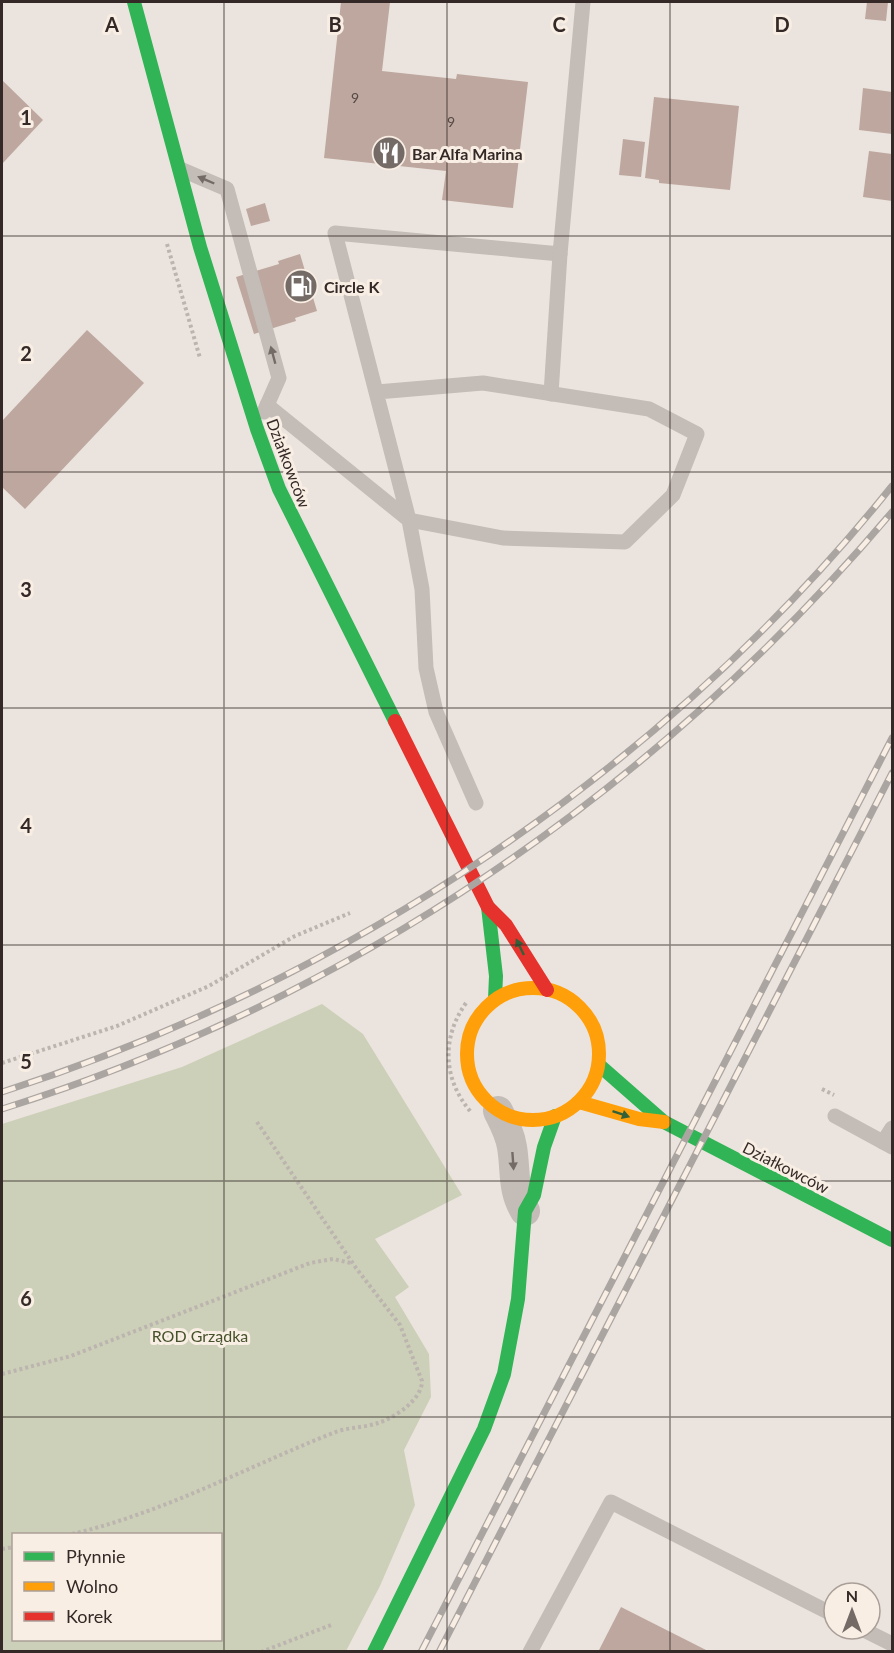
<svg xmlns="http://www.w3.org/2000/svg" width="894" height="1653" font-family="Lato,sans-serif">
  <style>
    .green { fill: #cdd0b8; fill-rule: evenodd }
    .building { fill: #bea79f }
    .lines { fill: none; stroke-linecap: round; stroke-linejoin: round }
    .path { stroke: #bcb4af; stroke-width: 4; stroke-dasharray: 3 3; stroke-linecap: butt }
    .lane { stroke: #c3bcb7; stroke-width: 15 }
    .street { stroke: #c3bcb7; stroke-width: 30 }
    .fast { stroke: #30b455; stroke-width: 14 }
    .slow { stroke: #ff9f0a; stroke-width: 14 }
    .jam { stroke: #e5322d; stroke-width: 14 }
    .rail-casing { stroke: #aba5a2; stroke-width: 7 }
    .rail { stroke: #f9eee4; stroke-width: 4.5; stroke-dasharray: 14; stroke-linecap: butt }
    .oneway { fill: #746b67 }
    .oneway2 { fill: #326139 }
    .grid { fill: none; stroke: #342926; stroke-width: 1.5; stroke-opacity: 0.55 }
    .labels { text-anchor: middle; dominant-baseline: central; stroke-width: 6; stroke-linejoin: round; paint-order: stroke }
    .number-label { font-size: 14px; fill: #564844 }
    .poi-label { font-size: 16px; font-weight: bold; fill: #342926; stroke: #f9eee4; text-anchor: start }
    .street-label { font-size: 16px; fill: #342926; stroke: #f9eee4 }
    .park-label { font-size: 16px; fill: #45512a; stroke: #f9eee4 }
    .grid-label { font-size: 20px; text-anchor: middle; font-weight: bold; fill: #342926; stroke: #f9eee4; stroke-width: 6; stroke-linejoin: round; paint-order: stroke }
  </style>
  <rect width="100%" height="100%" fill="#ebe4de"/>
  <path class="green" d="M322 1004 363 1034 462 1195 375 1239 409 1287 395 1297 429 1354 431 1397 404 1450 415 1505 380 1586 346 1651H2V1124L182 1067ZM14 1534H220V1640H14Z"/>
  <g class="building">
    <path d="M341 2H390L382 71 456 79 457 74 528 82 513 208 442 200 446 171 324 158Z"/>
    <path d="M867 2H888L886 21 865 19Z"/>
    <path d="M2 80 43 120 2 164Z"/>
    <path d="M863 88 892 92V134L859 130Z"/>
    <path d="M654 97 739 106 730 190 659 183V180L645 178Z"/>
    <path d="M623 139 645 142 641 177 619 175Z"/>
    <path d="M869 151 892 154V201L863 197Z"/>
    <path d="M265 203 270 221 251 226 246 209Z"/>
    <path d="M300 254 317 311 295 318 296 321 254 334 236 277 279 264 278 261Z"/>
    <path d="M87 330 144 383 25 509 2 487V421Z"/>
    <path d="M621 1607 710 1652H598Z"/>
  </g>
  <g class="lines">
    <g class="path">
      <path d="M167 244 200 358"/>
      <path d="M466 1003C441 1038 443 1080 471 1112"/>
      <path d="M2 1063 117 1026 209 986 295 936 350 913"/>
      <path d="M822 1089 834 1095"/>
      <path d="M2 1374 71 1356 310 1263 333 1259 351 1263"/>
      <path d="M72 1534C163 1513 247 1467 333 1433 347 1427 364 1428 378 1423 394 1418 422 1400 422 1381L400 1325 356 1268 257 1122"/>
      <path d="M2 1549 14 1547"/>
      <path d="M261 1652 331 1625"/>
    </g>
    <g class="lane">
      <path d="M180 169 227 189 279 378 264 412"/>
      <path d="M377 392 483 383 649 409 697 434 673 495 625 542 503 538 409 520 335 233 560 254 583 2"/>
      <path d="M551 394 560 254"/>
      <path d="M267 405 409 520 422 589 426 668 436 712 476 803"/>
      <path d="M835 1116 892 1147"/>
      <path d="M883 1142 892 1128"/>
      <path d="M862 1629 892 1644"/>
      <path d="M530 1652 611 1502 834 1615"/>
    </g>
    <path class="street" d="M498 1111C504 1123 510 1134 512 1147 516 1171 512 1190 525 1211"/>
    <g class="fast">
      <path d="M134 2 200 247 257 429 279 489 395 721"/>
      <path d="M488 907 496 976 495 999"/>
      <path d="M599 1065 664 1122 892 1240"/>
      <path d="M374 1652 484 1429 504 1374 518 1299 525 1211 534 1195 544 1147 555 1116"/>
    </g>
    <g class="slow">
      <circle cx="533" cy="1054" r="66"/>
      <path d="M579 1102 639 1119 664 1122"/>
    </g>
    <path class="jam" d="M395 721 488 907 506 925 547 990"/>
    <defs>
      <g id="rail">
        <path d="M2 1092C347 981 664 770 892 486"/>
        <path d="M2 1109C350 1000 657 790 892 512"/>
        <path d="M421 1652 892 738"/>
        <path d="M439 1652 892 773"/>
      </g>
    </defs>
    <use href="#rail" class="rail-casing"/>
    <use href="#rail" class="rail"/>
  </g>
  <defs><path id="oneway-solid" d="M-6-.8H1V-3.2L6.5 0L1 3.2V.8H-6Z" transform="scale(1.5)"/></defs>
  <g class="oneway">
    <use href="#oneway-solid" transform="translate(206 180) rotate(-157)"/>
    <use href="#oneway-solid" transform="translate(273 355) rotate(-105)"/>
    <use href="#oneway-solid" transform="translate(513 1161) rotate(86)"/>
  </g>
  <g class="oneway2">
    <use href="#oneway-solid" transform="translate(520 947) rotate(-116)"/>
    <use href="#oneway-solid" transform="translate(621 1114) rotate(19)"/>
  </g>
  <path class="grid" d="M224 2V1652M447 2V1652M670 2V1652M2 236H892M2 472H892M2 708H892M2 945H892M2 1181H892M2 1417H892"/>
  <defs>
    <symbol id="restaurant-disc" viewBox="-11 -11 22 22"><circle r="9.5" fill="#746a66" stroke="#f9eee4"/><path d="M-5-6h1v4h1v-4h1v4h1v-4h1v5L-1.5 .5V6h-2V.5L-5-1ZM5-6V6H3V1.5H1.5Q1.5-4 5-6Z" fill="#fff"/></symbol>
    <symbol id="fuel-disc" viewBox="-11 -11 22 22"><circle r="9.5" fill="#746a66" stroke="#f9eee4"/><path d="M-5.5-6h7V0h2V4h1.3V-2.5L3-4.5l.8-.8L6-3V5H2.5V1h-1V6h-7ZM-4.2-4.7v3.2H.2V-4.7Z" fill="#fff"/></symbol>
  </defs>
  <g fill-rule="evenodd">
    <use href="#restaurant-disc" x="370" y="134" width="38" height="38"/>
    <use href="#fuel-disc" x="282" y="267" width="38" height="38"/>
  </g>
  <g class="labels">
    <g class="number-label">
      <text x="355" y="97">9</text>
      <text x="451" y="121">9</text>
    </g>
    <g class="poi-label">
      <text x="412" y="153">Bar Alfa Marina</text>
      <text x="324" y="286">Circle K</text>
    </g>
    <g class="street-label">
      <text transform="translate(289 463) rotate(69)">Działkowców</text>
      <text transform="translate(786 1167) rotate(27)">Działkowców</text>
    </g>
    <g class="park-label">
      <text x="200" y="1335">ROD Grządka</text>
    </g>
  </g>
  <g class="grid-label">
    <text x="112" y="32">A</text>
    <text x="335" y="32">B</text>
    <text x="559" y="32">C</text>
    <text x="782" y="32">D</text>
    <text x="26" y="125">1</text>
    <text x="26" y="361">2</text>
    <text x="26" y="597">3</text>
    <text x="26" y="833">4</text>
    <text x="26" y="1069">5</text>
    <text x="26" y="1306">6</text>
  </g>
  <rect width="894" height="1653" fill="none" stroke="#342926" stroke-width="6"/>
  <rect x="12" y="1533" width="210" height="108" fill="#f9eee4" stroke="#aa9f98" stroke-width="1.5"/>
  <rect x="24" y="1552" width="30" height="9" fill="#30b455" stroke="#aa9f98" stroke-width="1.5"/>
  <text x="66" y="1563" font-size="18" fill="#342926">Płynnie</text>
  <rect x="24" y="1582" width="30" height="9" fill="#ff9f0a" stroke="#aa9f98" stroke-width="1.5"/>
  <text x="66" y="1593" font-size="18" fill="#342926">Wolno</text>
  <rect x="24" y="1612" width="30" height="9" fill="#e5322d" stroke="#aa9f98" stroke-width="1.5"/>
  <text x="66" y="1623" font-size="18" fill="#342926">Korek</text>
  <g transform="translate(852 1611)"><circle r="28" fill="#f9eee4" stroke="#aa9f98" stroke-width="1.5"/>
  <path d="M0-4.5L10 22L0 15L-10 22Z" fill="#746a66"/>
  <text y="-9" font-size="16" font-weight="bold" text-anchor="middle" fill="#342926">N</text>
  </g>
</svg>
